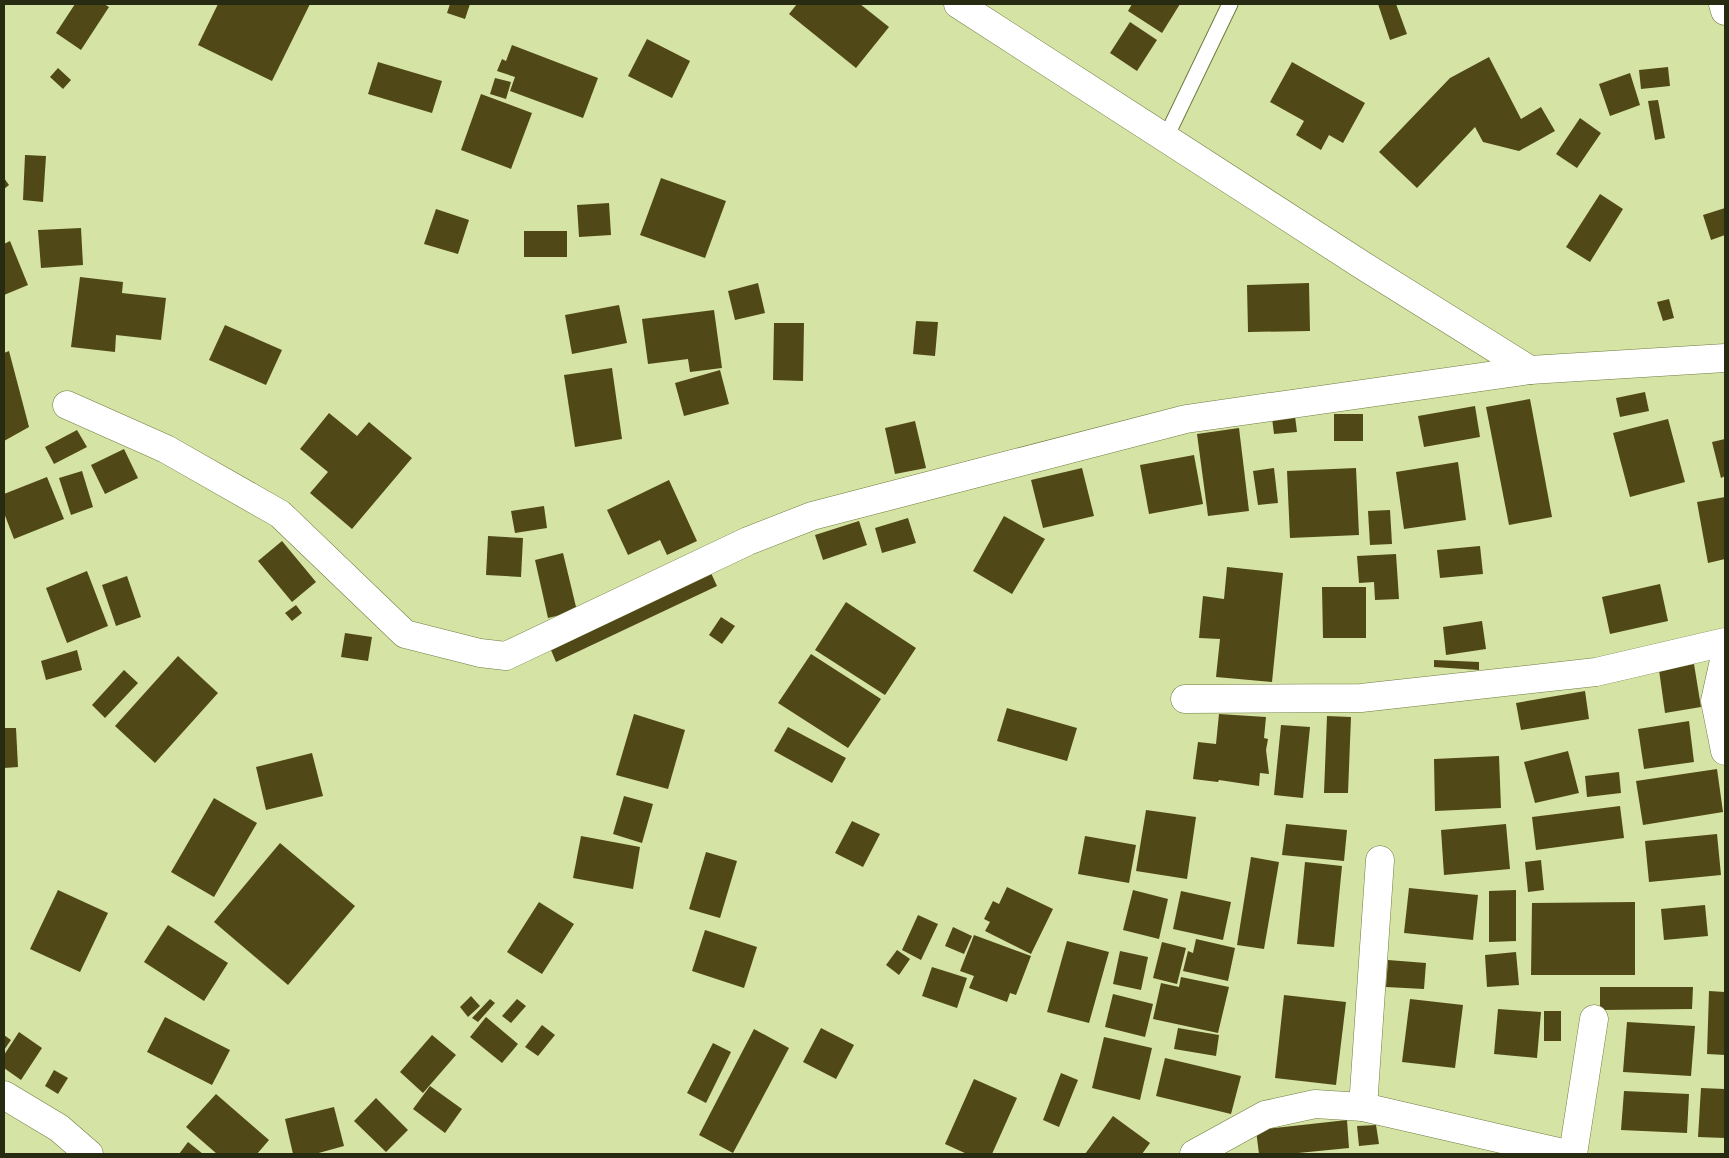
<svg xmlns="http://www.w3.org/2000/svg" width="1729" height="1158" font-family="Helvetica,sans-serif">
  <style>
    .building { fill: #514817 }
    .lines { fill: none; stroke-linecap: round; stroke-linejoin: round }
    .service-casing { stroke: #6f7b3f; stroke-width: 17 }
    .minor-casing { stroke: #6f7b3f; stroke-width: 29 }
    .tertiary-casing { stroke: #6f7b3f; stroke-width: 29 }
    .service { stroke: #fff; stroke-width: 15 }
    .minor { stroke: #fff; stroke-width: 28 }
    .tertiary { stroke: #fff; stroke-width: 28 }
  </style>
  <rect width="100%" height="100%" fill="#d5e4a4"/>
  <g class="building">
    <path d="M75 4H104L109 7 81 50 56 33Z"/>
    <path d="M218 4H310L272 81 198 45Z"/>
    <path d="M450 4H470L465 19 447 13Z"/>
    <path d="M797 4H860L889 27 856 68 789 14Z"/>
    <path d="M1132 4H1180L1162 33 1128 11Z"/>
    <path d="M1378 4H1396L1407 34 1390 40Z"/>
    <path d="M1130 22 1157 40 1137 71 1110 53Z"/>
    <path d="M647 39 690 61 672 98 628 76Z"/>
    <path d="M512 45 598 78 583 118 510 91 515 77 497 71 502 59 506 61Z"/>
    <path d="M1489 57 1521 119 1541 107 1555 131 1519 151 1483 142 1475 127 1417 188 1379 152 1450 78Z"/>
    <path d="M378 62 442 81 432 113 368 94Z"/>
    <path d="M1292 62 1365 103 1343 143 1329 135 1321 150 1296 135 1304 121 1270 102Z"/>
    <path d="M1668 67 1670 86 1641 89 1639 70Z"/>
    <path d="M58 68 71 80 63 89 50 77Z"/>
    <path d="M1630 73 1640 105 1610 116 1599 84Z"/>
    <path d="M495 78 511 82 506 99 490 94Z"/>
    <path d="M481 94 532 113 511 169 461 150Z"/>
    <path d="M1658 100 1665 138 1655 140 1648 101Z"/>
    <path d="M1580 118 1601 133 1577 168 1556 154Z"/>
    <path d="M25 155 46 156 43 202 23 200Z"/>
    <path d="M4 178 9 185 4 189Z"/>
    <path d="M661 178 726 201 705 258 640 235Z"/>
    <path d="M1600 194 1623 209 1590 262 1566 247Z"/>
    <path d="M609 203 611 235 579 237 577 205Z"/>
    <path d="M1725 208V235L1711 240 1703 215Z"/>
    <path d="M436 209 469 220 458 254 424 244Z"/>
    <path d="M81 228 83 265 41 268 38 230Z"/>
    <rect x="524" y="231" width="43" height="26"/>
    <path d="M10 241 28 285 4 295V244Z"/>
    <path d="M80 277 123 282 122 293 166 298 161 340 116 335 115 352 71 347Z"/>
    <path d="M758 283 765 313 735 320 728 291Z"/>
    <path d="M1309 283 1310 331 1248 332 1247 285Z"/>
    <path d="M1669 299 1674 318 1663 321 1657 302Z"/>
    <path d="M619 305 627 343 572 354 565 315Z"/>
    <path d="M714 310 722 368 690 372 688 359 648 364 642 319Z"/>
    <path d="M916 321 938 322 935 356 913 354Z"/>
    <path d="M774 323H804L803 381 773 380Z"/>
    <path d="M225 325 282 350 266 385 209 360Z"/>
    <path d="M9 351 29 427 4 441V353Z"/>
    <path d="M612 368 622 439 575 447 564 375Z"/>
    <path d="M720 370 729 404 684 416 675 383Z"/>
    <path d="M1645 392 1649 411 1620 417 1616 398Z"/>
    <path d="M1530 399 1552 517 1509 525 1486 407Z"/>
    <path d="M1475 406 1480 437 1424 447 1418 416Z"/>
    <path d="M329 413 357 436 369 422 412 458 352 529 310 493 328 472 300 449Z"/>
    <rect x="1334" y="414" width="29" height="27"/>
    <path d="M1295 416 1297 432 1274 434 1272 418Z"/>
    <path d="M1668 419 1685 482 1630 497 1613 433Z"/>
    <path d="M915 421 926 468 895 474 885 428Z"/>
    <path d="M1239 428 1249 511 1208 516 1197 434Z"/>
    <path d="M77 430 87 447 54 464 45 447Z"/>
    <path d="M1725 439V476L1721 478 1712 442Z"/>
    <path d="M124 449 138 478 105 494 91 465Z"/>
    <path d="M1194 455 1203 504 1149 514 1140 465Z"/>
    <path d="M1458 462 1466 520 1404 529 1396 472Z"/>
    <path d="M1082 468 1094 516 1043 528 1031 480Z"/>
    <path d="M1274 468 1278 503 1258 505 1253 471Z"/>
    <path d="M1356 468 1359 535 1290 538 1287 471Z"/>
    <path d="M82 471 93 507 71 515 59 478Z"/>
    <path d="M47 477 64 519 14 539 4 513V494Z"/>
    <path d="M669 480 697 541 667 555 660 540 628 555 607 510Z"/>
    <path d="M1725 497V559L1708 563 1697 502Z"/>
    <path d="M544 506 547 528 515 533 511 511Z"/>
    <path d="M1390 510 1392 544 1370 545 1368 511Z"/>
    <path d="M1004 516 1045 539 1012 594 973 571Z"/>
    <path d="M908 518 916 543 882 553 875 528Z"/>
    <path d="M859 521 867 545 823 560 815 535Z"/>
    <path d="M488 536 523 538 521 577 486 575Z"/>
    <path d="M282 541 316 582 292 602 258 561Z"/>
    <path d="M1480 546 1483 574 1440 578 1437 550Z"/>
    <path d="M563 553 577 611 548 618 535 560Z"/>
    <path d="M1396 554 1399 599 1375 600 1374 582 1359 583 1357 556Z"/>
    <path d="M1227 567 1283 573 1272 682 1216 677 1220 639 1199 638 1203 596 1224 599Z"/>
    <path d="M87 571 108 626 67 643 46 588Z"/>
    <path d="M711 573 717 586 556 662 551 650Z"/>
    <path d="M127 576 141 617 116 626 102 585Z"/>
    <path d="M1660 584 1668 621 1610 634 1602 597Z"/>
    <path d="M1322 587H1366V638H1323Z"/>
    <path d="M846 602 916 648 885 695 815 650Z"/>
    <path d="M296 605 302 613 292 621 285 613Z"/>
    <path d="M721 617 735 626 722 644 709 635Z"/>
    <path d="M1482 621 1486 649 1446 655 1443 627Z"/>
    <path d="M345 633 372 637 368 661 341 657Z"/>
    <path d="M77 650 82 670 46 680 41 661Z"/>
    <path d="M811 654 881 699 848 748 778 703Z"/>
    <path d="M178 656 218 693 155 763 115 726Z"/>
    <path d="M1434 660 1479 662V670L1434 667Z"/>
    <path d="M1694 664 1701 707 1665 713 1659 670Z"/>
    <path d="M124 670 138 683 105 718 92 705Z"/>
    <path d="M1585 691 1589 719 1521 730 1516 703Z"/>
    <path d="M1007 708 1077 728 1067 761 997 741Z"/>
    <path d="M634 714 685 730 668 789 616 775Z"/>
    <path d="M1219 714 1266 717 1264 738 1268 739 1266 750 1269 774 1260 773 1259 786 1219 780 1218 782 1193 779 1198 742 1216 744Z"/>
    <path d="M1327 716 1351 717 1348 793H1324Z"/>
    <path d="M1689 721 1694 762 1644 769 1638 729Z"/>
    <path d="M1281 725 1310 727 1303 798 1274 795Z"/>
    <path d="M788 727 846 758 832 783 774 751Z"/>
    <path d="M4 728H16L18 767 4 768Z"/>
    <path d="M1568 751 1579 793 1535 803 1524 762Z"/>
    <path d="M312 753 323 796 266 810 256 767Z"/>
    <path d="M1499 756 1501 808 1435 811 1434 759Z"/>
    <path d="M1717 769 1723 812 1643 825 1636 781Z"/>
    <path d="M1619 772 1621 793 1587 797 1585 776Z"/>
    <path d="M624 796 653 804 642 843 613 834Z"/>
    <path d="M214 798 257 823 214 897 171 872Z"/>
    <path d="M1620 806 1624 838 1536 850 1532 817Z"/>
    <path d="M1146 810 1196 817 1187 879 1136 871Z"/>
    <path d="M852 821 880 834 863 867 835 853Z"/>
    <path d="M1286 824 1347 830 1344 861 1282 855Z"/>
    <path d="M1506 824 1510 869 1444 875 1441 830Z"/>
    <path d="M1717 834 1721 875 1649 882 1645 841Z"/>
    <path d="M581 836 640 847 633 889 573 878Z"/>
    <path d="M1085 836 1136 845 1129 883 1078 874Z"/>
    <path d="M280 843 355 906 288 985 214 922Z"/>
    <path d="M706 852 737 861 720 918 689 909Z"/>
    <path d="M1251 857 1279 862 1264 949 1237 945Z"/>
    <path d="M1541 860 1544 890 1528 892 1525 862Z"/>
    <path d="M1305 862 1342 866 1334 947 1297 944Z"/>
    <path d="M1007 887 1053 909 1031 954 985 931 990 922 984 919 993 901 999 904Z"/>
    <path d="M1409 888 1478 895 1473 940 1404 933Z"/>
    <path d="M58 890 108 913 80 972 30 949Z"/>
    <path d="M1133 890 1168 899 1159 939 1123 930Z"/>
    <path d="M1516 890V941L1489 942V891Z"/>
    <path d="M1181 891 1231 902 1223 940 1173 929Z"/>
    <path d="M539 902 574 924 542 974 507 952Z"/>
    <path d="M1635 902V975H1531L1532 903Z"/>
    <path d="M1705 905 1708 936 1664 940 1661 909Z"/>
    <path d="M918 915 938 924 921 960 902 950Z"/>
    <path d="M168 925 228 963 204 1001 144 962Z"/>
    <path d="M953 927 972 936 964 954 945 946Z"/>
    <path d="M705 930 757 947 744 988 692 971Z"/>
    <path d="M974 935 1031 956 1016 995 1010 993 1007 1002 969 988 974 976 960 971Z"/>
    <path d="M1196 939 1235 948 1228 981 1183 971 1188 951 1193 953Z"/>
    <path d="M1067 941 1109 952 1089 1023 1047 1012Z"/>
    <path d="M1162 942 1186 948 1177 984 1153 978Z"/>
    <path d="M897 950 910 959 899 975 886 965Z"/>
    <path d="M1120 951 1148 957 1141 990 1113 984Z"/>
    <path d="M1516 952 1519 985 1487 987 1485 955Z"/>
    <path d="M1388 960 1426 963 1424 989 1386 987Z"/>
    <path d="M932 967 967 978 957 1008 922 996Z"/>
    <path d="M1181 977 1229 987 1218 1033 1153 1019 1161 983 1179 987Z"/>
    <path d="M1600 987H1693L1692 1009 1600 1010Z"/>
    <path d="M1709 991 1725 992V1055L1707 1054Z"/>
    <path d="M1113 994 1153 1004 1145 1037 1105 1027Z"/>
    <path d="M1284 995 1346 1002 1336 1085 1275 1078Z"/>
    <path d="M471 996 480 1006 468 1017 460 1007Z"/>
    <path d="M490 999 495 1003 478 1022 472 1018Z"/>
    <path d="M517 999 526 1006 511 1023 502 1016Z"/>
    <path d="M1410 999 1463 1005 1455 1068 1402 1062Z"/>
    <path d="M1498 1009 1541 1012 1537 1058 1494 1054Z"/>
    <rect x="1544" y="1011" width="17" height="30"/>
    <path d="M165 1017 230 1050 212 1085 147 1052Z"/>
    <path d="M486 1017 518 1044 502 1063 470 1037Z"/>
    <path d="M1627 1022 1695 1026 1691 1076 1623 1072Z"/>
    <path d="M542 1025 555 1035 538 1056 525 1047Z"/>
    <path d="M821 1028 854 1045 836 1079 803 1062Z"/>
    <path d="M1178 1028 1219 1035 1216 1056 1174 1049Z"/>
    <path d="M754 1029 789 1048 733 1153 699 1135Z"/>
    <path d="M19 1032 42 1048 21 1080 4 1068V1055Z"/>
    <path d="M4 1035 11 1040 4 1050Z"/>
    <path d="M432 1035 456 1055 423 1093 400 1072Z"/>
    <path d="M1104 1037 1152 1048 1140 1100 1092 1088Z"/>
    <path d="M713 1043 731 1052 706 1103 687 1093Z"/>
    <path d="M1165 1058 1241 1076 1231 1114 1156 1096Z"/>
    <path d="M54 1070 68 1078 58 1094 45 1086Z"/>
    <path d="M1061 1073 1078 1080 1059 1127 1043 1120Z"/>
    <path d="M974 1079 1017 1098 992 1154H967L945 1144Z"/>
    <path d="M430 1086 462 1109 445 1133 413 1109Z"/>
    <path d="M1701 1088 1725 1089V1138L1698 1137Z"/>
    <path d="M1624 1091 1689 1094 1687 1133 1621 1130Z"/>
    <path d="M216 1094 269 1140 257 1154H217L186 1127Z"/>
    <path d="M376 1098 408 1130 386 1152 354 1121Z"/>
    <path d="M334 1107 344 1146 315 1154H293L285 1119Z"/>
    <path d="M1113 1116 1150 1143 1142 1154H1085Z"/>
    <path d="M1347 1120 1349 1148 1288 1154H1259L1256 1130Z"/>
    <path d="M1376 1125 1379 1144 1359 1146 1357 1126Z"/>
    <path d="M188 1142 203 1154H179Z"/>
  </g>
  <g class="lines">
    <defs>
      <path id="service" d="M1166 137 1230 4"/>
      <g id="minor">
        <path d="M958 4 1362 265 1530 370"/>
        <path d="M67 405 166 449 280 514 405 634 480 653 506 656 748 541 812 516 1186 419 1530 370 1725 358"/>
        <path d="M1725 656 1715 701 1725 751"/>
        <path d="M1185 699 1361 698 1596 672 1725 642"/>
        <path d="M4 1095 59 1128 89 1154"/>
        <path d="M1363 1107 1380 860"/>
        <path d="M1194 1154 1265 1115 1315 1104 1363 1107 1567 1154"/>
        <path d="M1573 1154 1594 1019"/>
      </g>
      <path id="tertiary" d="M1723 4 1725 11"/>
    </defs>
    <use href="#service" class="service-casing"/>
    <use href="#minor" class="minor-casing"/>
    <use href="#tertiary" class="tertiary-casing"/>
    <use href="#service" class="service"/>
    <use href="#minor" class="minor"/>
    <use href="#tertiary" class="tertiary"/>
  </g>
  <rect width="1729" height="1158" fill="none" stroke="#262b12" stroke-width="10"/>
</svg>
